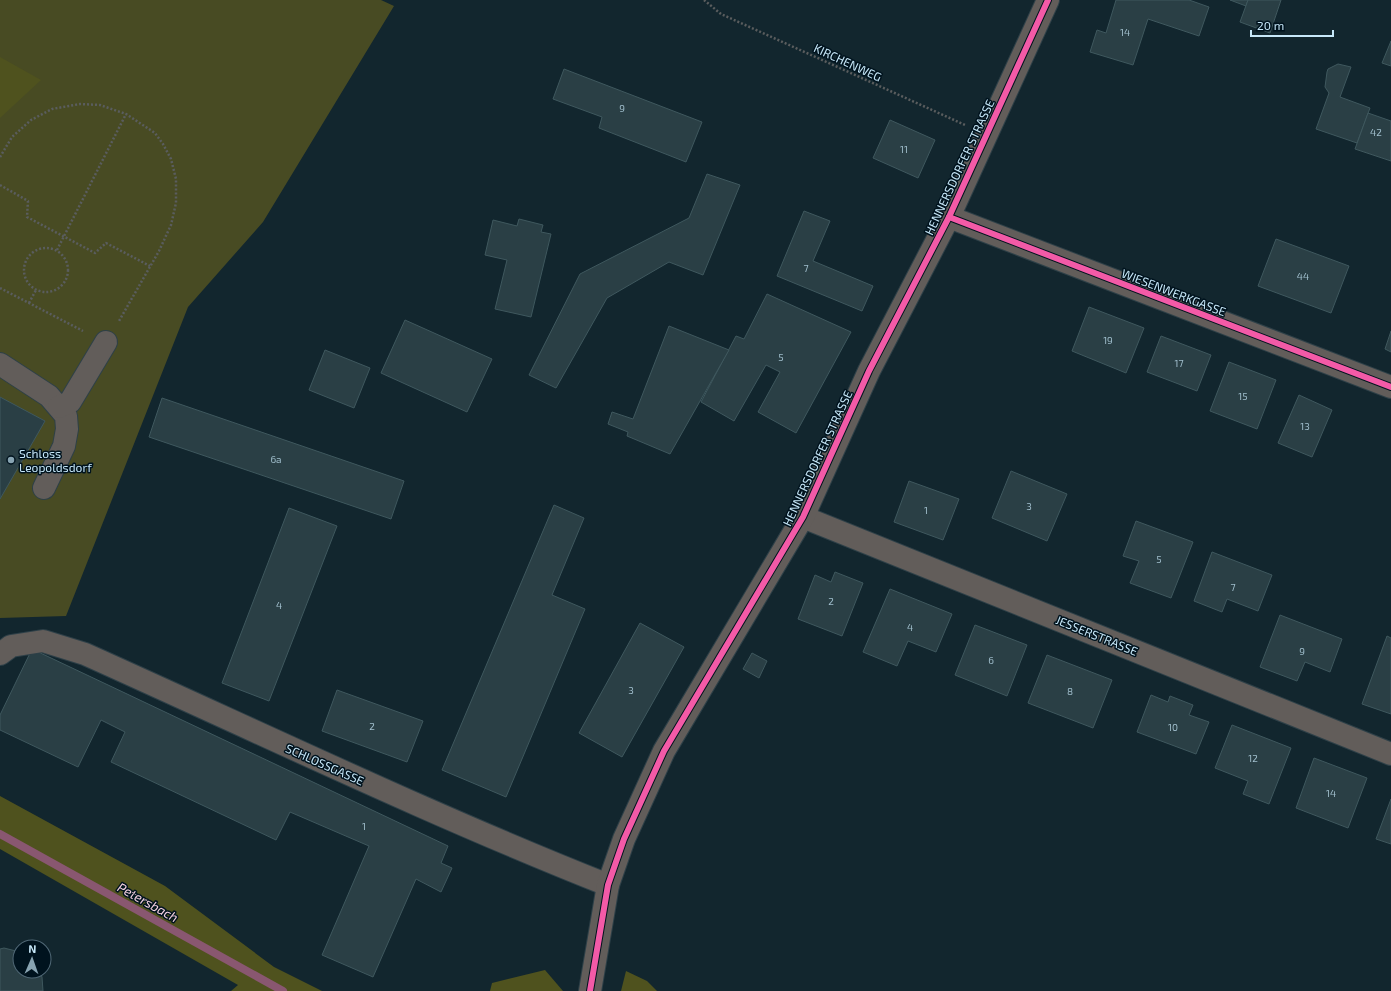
<svg xmlns="http://www.w3.org/2000/svg" width="1391" height="991" font-family="'Exo 2',sans-serif">
  <style>
    .green { fill: #484b23 }
    .forest { fill: #4f521e }
    .lines { fill: none; stroke-linecap: round; stroke-linejoin: round }
    .stream { stroke: #895770; stroke-width: 8 }
    .building { fill: #2a3f45; stroke: #3f585e }
    .minor-casing { stroke: #2e4048; stroke-width: 24 }
    .path { stroke: #5a5d5e; stroke-width: 2.5; stroke-dasharray: 2 2; stroke-linecap: butt }
    .minor { stroke: #625d5a; stroke-width: 22 }
    .cycleway-casing { stroke: #00131e; stroke-width: 8 }
    .cycleway { stroke: #f35aa7; stroke-width: 6 }
    .poi-dot { fill: #88a4b2; stroke: #00131e; stroke-width: 1.5 }
    .labels { text-anchor: middle; dominant-baseline: central; stroke-width: 3; stroke-linejoin: round; paint-order: stroke }
    .number-label { font-size: 10px; fill: #a0becc }
    .street-label { font-size: 12px; fill: #c7e8f9; stroke: #00131e }
    .poi-label { font-size: 12px; fill: #c7e8f9; stroke: #00131e; text-anchor: start }
    .water-label { font-size: 13px; font-style: italic; fill: #f7d3e3; stroke: #00131e }
  </style>
  <rect width="100%" height="100%" fill="#12262e"/>
  <path class="green" d="M0 0H381L394 6 263 222 188 307 66 616 0 618Z"/>
  <g class="forest">
    <path d="M0 57 41 80 0 118Z"/>
    <path d="M0 796 165 886 274 967 322 991H231L238 985 0 849Z"/>
    <path d="M545 970 563 991H490L492 983Z"/>
    <path d="M626 971 647 981 657 991H621Z"/>
  </g>
  <g class="lines">
    <path class="stream" d="M0 834 283 991"/>
  </g>
  <g class="building">
    <path d="M1116 0H1189L1209 7 1199 36 1148 19 1133 65 1090 52 1097 30 1106 33Z"/>
    <path d="M1230 0H1248L1246 6Z"/>
    <path d="M1248 0H1281L1270 33 1240 22Z"/>
    <path d="M1391 41V66L1382 63Z"/>
    <path d="M1338 64 1351 67 1340 97 1370 108 1357 143 1316 129 1329 93 1325 87 1327 72 1328 69Z"/>
    <path d="M564 69 702 122 686 162 599 128 602 117 553 99Z"/>
    <path d="M1368 113 1391 121V161L1355 149Z"/>
    <path d="M890 120 935 140 918 178 873 158Z"/>
    <path d="M707 174 740 185 703 275 669 262 607 298 556 388 529 375 580 274 689 218Z"/>
    <path d="M804 211 830 221 813 261 873 286 862 311 777 276Z"/>
    <path d="M519 219 543 225 541 232 551 234 531 317 495 309 507 260 485 255 493 220 517 226Z"/>
    <path d="M1276 239 1349 266 1331 313 1258 286Z"/>
    <path d="M767 294 851 332 796 433 758 412 780 372 766 365 734 421 701 402 736 336 744 339Z"/>
    <path d="M1089 307 1144 328 1126 373 1072 351Z"/>
    <path d="M405 320 492 359 467 412 381 373Z"/>
    <path d="M669 326 729 350 670 454 627 436 628 432 608 424 612 412 633 419Z"/>
    <path d="M1391 331V352L1385 349Z"/>
    <path d="M1161 336 1211 355 1197 391 1147 372Z"/>
    <path d="M325 350 370 368 354 408 309 390Z"/>
    <path d="M1229 362 1276 380 1257 429 1210 411Z"/>
    <path d="M1299 395 1332 410 1312 457 1278 443Z"/>
    <path d="M0 397 45 421 0 499Z"/>
    <path d="M162 398 404 481 391 519 149 437Z"/>
    <path d="M1011 471 1067 494 1047 541 992 518Z"/>
    <path d="M909 481 959 499 943 540 894 522Z"/>
    <path d="M554 505 584 518 552 595 585 609 506 797 442 770Z"/>
    <path d="M289 508 337 526 269 701 222 683Z"/>
    <path d="M1136 521 1193 542 1171 598 1130 583 1139 561 1123 556Z"/>
    <path d="M1212 552 1272 575 1258 611 1227 599 1222 612 1194 601Z"/>
    <path d="M835 572 863 583 842 636 798 619 815 575 831 582Z"/>
    <path d="M890 589 952 614 936 652 908 641 897 666 863 652Z"/>
    <path d="M1280 615 1342 639 1330 672 1305 662 1297 681 1260 667Z"/>
    <path d="M640 623 684 647 622 757 579 733Z"/>
    <path d="M975 625 1027 645 1007 696 955 675Z"/>
    <path d="M1387 636 1391 638V714L1362 704Z"/>
    <path d="M32 649 448 846 441 863 452 868 441 892 416 879 373 977 322 955 369 846 290 812 276 840 111 762 125 732 101 720 78 767 0 730V715Z"/>
    <path d="M752 653 767 661 759 678 743 669Z"/>
    <path d="M1047 655 1112 680 1093 728 1028 703Z"/>
    <path d="M337 690 423 721 407 762 322 731Z"/>
    <path d="M1151 695 1168 702 1170 696 1193 705 1189 715 1209 722 1196 754 1137 732Z"/>
    <path d="M1232 725 1291 748 1269 804 1243 794 1248 781 1215 768Z"/>
    <path d="M1314 758 1367 778 1348 828 1296 808Z"/>
    <path d="M1391 799V844L1376 839Z"/>
    <path d="M4 948 20 952V971H39L42 977 43 991H0V949Z"/>
  </g>
  <g class="lines">
    <defs>
      <g id="minor">
        <path d="M949 217 1391 387"/>
        <path d="M0 364 49 396 66 416 67 429 64 446 44 488"/>
        <path d="M59 407 70 402 106 342"/>
        <path d="M803 517 1391 754"/>
        <path d="M0 654 11 646 43 641 85 654C259 732 431 815 608 885"/>
        <path d="M590 991 608 885 624 839 664 751 803 517 869 371 949 217 1048 0"/>
      </g>
    </defs>
    <use href="#minor" class="minor-casing"/>
    <g class="path">
      <path d="M704 0 721 14 965 125"/>
      <path d="M0 157 12 137 31 120 52 109 80 104 100 105 126 114 155 133 163 144 171 159 176 179V203L171 225 159 251 119 321"/>
      <path d="M0 185 28 201 27 217 95 253 106 243 150 266"/>
      <circle cx="46" cy="270" r="22"/>
      <path d="M57 250 126 114"/>
      <path d="M0 288 83 331"/>
      <path d="M29 303 36 290"/>
    </g>
    <use href="#minor" class="minor"/>
    <defs>
      <g id="cycleway">
        <path d="M949 217 1391 387"/>
        <path d="M590 991 608 885 624 839 664 751 803 517 869 371 949 217 1048 0"/>
      </g>
    </defs>
    <use href="#cycleway" class="cycleway-casing"/>
    <use href="#cycleway" class="cycleway"/>
  </g>
  <circle class="poi-dot" cx="11" cy="460" r="4"/>
  <g class="labels">
    <g class="number-label">
      <text x="1125" y="32">14</text>
      <text x="622" y="108">9</text>
      <text x="1376" y="132">42</text>
      <text x="904" y="149">11</text>
      <text x="806" y="268">7</text>
      <text x="1303" y="276">44</text>
      <text x="1108" y="340">19</text>
      <text x="781" y="357">5</text>
      <text x="1179" y="363">17</text>
      <text x="1243" y="396">15</text>
      <text x="1305" y="426">13</text>
      <text x="276" y="459">6a</text>
      <text x="1029" y="506">3</text>
      <text x="926" y="510">1</text>
      <text x="1159" y="559">5</text>
      <text x="1233" y="587">7</text>
      <text x="831" y="601">2</text>
      <text x="279" y="605">4</text>
      <text x="910" y="627">4</text>
      <text x="1302" y="651">9</text>
      <text x="991" y="660">6</text>
      <text x="631" y="690">3</text>
      <text x="1070" y="691">8</text>
      <text x="372" y="726">2</text>
      <text x="1173" y="727">10</text>
      <text x="1253" y="758">12</text>
      <text x="1331" y="793">14</text>
      <text x="364" y="826">1</text>
    </g>
    <g class="street-label">
      <text transform="translate(848 62) rotate(25)">KIRCHENWEG</text>
      <text transform="translate(959 167) rotate(-65)">HENNERSDORFER STRASSE</text>
      <text transform="translate(1174 292) rotate(21)">WIESENWERKGASSE</text>
      <text transform="translate(817 458) rotate(-65)">HENNERSDORFER STRASSE</text>
      <text transform="translate(1097 635) rotate(22)">JESSERSTRASSE</text>
      <text transform="translate(325 764) rotate(24)">SCHLOSSGASSE</text>
    </g>
    <g class="poi-label">
      <text x="19" y="453">Schloss<tspan x="19" dy="14">Leopoldsdorf</tspan></text>
    </g>
    <g class="water-label">
      <text transform="translate(148 902) rotate(29)">Petersbach</text>
    </g>
  </g>
  <g transform="translate(32 959) rotate(2)"><circle r="19" fill="#00131e" stroke="#506876"/>
  <path d="M0-3L7 15L0 10L-7 15Z" fill="#88a4b2"/>
  <text y="-6" font-size="11" font-weight="bold" text-anchor="middle" fill="#c7e8f9">N</text>
  </g>
  <path d="M1251 30v6h82v-6" fill="none" stroke="#c7e8f9" stroke-width="2"/>
  <text x="1257" y="30" font-size="12" fill="#c7e8f9" stroke="#00131e" stroke-width="3" paint-order="stroke">20 m</text>
</svg>
